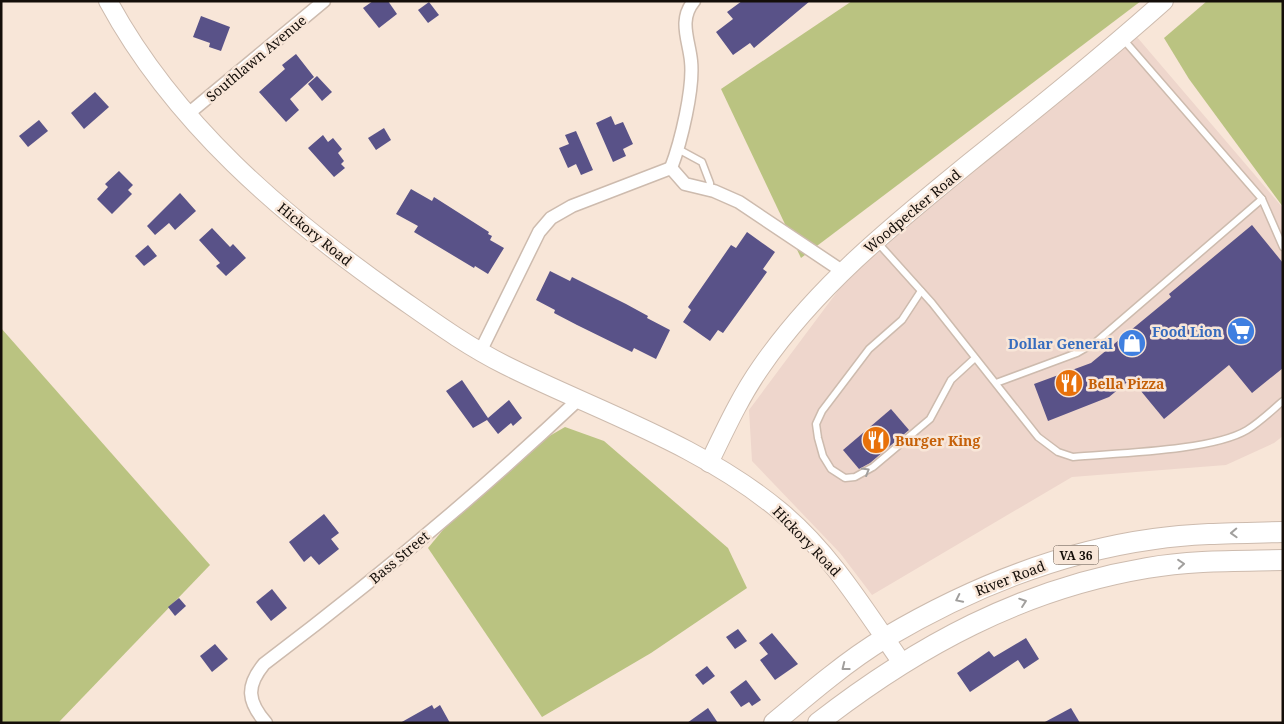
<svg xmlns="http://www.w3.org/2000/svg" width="1284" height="724" font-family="'Noto Serif',serif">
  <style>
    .commercial { fill: #eed6cc }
    .forest { fill: #bac381 }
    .building { fill: #595288 }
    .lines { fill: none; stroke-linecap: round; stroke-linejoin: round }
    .service-casing { stroke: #cdbbae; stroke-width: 9 }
    .minor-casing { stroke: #cdbbae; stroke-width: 15 }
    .secondary-casing { stroke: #cdbbae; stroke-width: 20 }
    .primary-casing { stroke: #cdbbae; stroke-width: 22 }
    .service { stroke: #fff; stroke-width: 6 }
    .minor { stroke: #fff; stroke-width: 12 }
    .secondary { stroke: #fff; stroke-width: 18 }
    .primary { stroke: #fff; stroke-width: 20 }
    .oneway { stroke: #a19f9d }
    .labels { text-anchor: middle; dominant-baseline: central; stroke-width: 5; stroke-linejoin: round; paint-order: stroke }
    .shield { fill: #f8e6d8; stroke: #584f47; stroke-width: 1 }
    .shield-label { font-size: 12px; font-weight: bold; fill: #140e09 }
    .street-label { font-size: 14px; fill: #140e09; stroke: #f8e6d8 }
    .shop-label { font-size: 14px; font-weight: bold; fill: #366cbe; stroke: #f8e6d8; text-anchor: end }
    .food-label { font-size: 14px; font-weight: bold; fill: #c56008; stroke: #f8e6d8; text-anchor: start }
  </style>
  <rect width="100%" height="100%" fill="#f8e6d8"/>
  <path class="commercial" d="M1131 30 1283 208V436L1274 443 1226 465 1072 477 872 595 840 553 752 461 749 410 875 241Z"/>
  <g class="forest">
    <path d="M852 1H1141L801 258 721 89Z"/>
    <path d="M1207 1H1283V207L1189 79 1164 38Z"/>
    <path d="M1 328 210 565 58 723H1Z"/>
    <path d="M565 427 604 441 728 548 747 588 651 653 542 717 428 548 494 468Z"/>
  </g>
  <g class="building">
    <path d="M373 1H388L397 14 379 28 363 8Z"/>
    <path d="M742 1H810L754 48 750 43 733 55 716 32 733 19 727 12Z"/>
    <path d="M429 2 439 15 428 23 418 10Z"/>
    <path d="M201 16 230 27 221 51 209 47 210 43 193 37Z"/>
    <path d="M296 54 314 77 290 99 299 110 286 122 259 92 285 69 282 65Z"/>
    <path d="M317 76 332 92 322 101 308 84Z"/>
    <path d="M95 92 109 107 84 129 71 113Z"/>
    <path d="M611 116 615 125 623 122 633 144 623 149 626 156 613 162 596 123Z"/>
    <path d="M39 120 48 131 28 147 19 136Z"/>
    <path d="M384 128 391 140 376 150 368 138Z"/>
    <path d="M576 131 593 170 581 175 576 164 568 168 559 148 569 144 565 135Z"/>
    <path d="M323 135 328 142 333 138 342 149 338 153 344 161 341 164 345 168 334 177 308 148Z"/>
    <path d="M119 171 133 185 128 190 132 194 112 214 97 199 108 187 105 184Z"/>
    <path d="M411 189 432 201 434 197 489 232 488 234 492 236 490 240 504 248 488 274 475 266 474 268 414 232 418 226 396 214Z"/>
    <path d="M180 193 196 211 175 230 169 223 155 235 147 226Z"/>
    <path d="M1252 225 1283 263V368L1252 393 1229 365 1164 419 1131 379 1109 397 1048 421 1034 384 1091 363 1171 297 1169 294Z"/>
    <path d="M212 228 230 247 233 244 246 258 226 276 216 266 220 263 199 240Z"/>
    <path d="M747 232 775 252 763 269 767 272 723 333 718 330 710 341 683 322 691 310 688 307 731 245 736 248Z"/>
    <path d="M148 245 157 256 144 266 135 256Z"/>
    <path d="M550 271 570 281 572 277 626 304 648 316 647 318 670 330 656 359 634 348 632 352 577 325 554 313 555 310 536 300Z"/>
    <path d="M462 380 488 418 509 400 522 418 513 426 511 423 498 434 487 420 473 428 446 391Z"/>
    <path d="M891 409 909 430 870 463 859 469 843 450Z"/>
    <path d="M324 514 339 533 331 539 339 549 319 565 311 556 304 562 289 542Z"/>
    <path d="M272 589 287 608 271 621 256 602Z"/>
    <path d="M179 598 186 606 175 616 168 607Z"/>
    <path d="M738 629 747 641 735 649 726 637Z"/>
    <path d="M772 633 798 664 775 680 760 660 768 654 759 643Z"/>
    <path d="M1026 638 1039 659 1024 669 1018 660 970 692 957 673 989 651 994 657Z"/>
    <path d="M215 644 228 659 212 672 200 656Z"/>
    <path d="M707 666 715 676 703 685 695 675Z"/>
    <path d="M746 680 761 700 752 706 749 702 741 707 730 692Z"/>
    <path d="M432 705 434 709 440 705 450 723H400Z"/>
    <path d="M708 708 718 723H687Z"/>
    <path d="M1071 708 1080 723H1043Z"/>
  </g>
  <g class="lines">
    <defs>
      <g id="service">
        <path d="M1123 39 1262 199 1283 247"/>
        <path d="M678 149 702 162 710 183V191"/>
        <path d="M878 243 932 303 1038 437 1058 452 1073 457C1117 453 1212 451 1247 430 1260 422 1271 411 1283 401"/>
        <path d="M921 291 902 320 869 349 822 411 816 424 818 438 823 456 831 469 845 478 855 477 873 467 930 419 951 380 975 358"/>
        <path d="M996 383 1077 353 1096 342 1262 199"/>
      </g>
      <g id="minor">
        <path d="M188 114 324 1"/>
        <path d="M671 168C681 142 694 88 691 61 689 40 678 20 694 1"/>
        <path d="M480 352 539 232 551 218 572 206 671 168 685 184 714 191 739 202 842 271"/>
        <path d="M266 723C247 701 246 686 264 664 374 581 479 493 579 399"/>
      </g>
      <g id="secondary">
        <path d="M108 1C174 123 282 215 394 294 430 319 465 345 505 365 597 411 700 444 780 511 830 552 865 610 902 663"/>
        <path d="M709 463C725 430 740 397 761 367 817 286 893 225 969 163 1035 110 1101 57 1164 1"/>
      </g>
      <g id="primary">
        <path d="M774 723C807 695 848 660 885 638 968 589 1059 552 1154 539 1196 533 1240 533 1283 532"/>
        <path d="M818 723C917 646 1022 589 1147 568 1192 560 1238 561 1283 560"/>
      </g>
    </defs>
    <use href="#service" class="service-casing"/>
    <use href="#minor" class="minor-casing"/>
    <use href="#secondary" class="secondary-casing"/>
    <use href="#primary" class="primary-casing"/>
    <use href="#service" class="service"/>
    <use href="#minor" class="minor"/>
    <use href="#secondary" class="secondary"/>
    <use href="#primary" class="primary"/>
  </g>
  <defs><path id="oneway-chevron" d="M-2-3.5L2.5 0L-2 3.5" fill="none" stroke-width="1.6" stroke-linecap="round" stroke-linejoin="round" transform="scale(1.25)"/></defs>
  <g class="oneway">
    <use href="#oneway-chevron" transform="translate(866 471) rotate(-31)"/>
    <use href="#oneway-chevron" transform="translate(1234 533) rotate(178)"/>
    <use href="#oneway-chevron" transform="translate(1181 564) rotate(-5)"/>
    <use href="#oneway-chevron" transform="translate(959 599) rotate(154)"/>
    <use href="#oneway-chevron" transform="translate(1023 602) rotate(-19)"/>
    <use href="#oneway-chevron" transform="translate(845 667) rotate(142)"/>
  </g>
  <defs>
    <symbol id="supermarket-disc" viewBox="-11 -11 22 22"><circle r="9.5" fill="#3f7fe0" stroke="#f8e6d8"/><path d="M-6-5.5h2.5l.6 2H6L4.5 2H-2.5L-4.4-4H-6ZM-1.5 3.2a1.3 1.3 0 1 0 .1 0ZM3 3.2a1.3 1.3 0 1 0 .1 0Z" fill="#fff"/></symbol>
    <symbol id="shop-disc" viewBox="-11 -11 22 22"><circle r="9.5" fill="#3f7fe0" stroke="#f8e6d8"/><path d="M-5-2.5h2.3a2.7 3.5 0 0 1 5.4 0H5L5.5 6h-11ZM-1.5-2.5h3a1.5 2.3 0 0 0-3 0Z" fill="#fff"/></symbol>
    <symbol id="restaurant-disc" viewBox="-11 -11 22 22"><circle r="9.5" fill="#e8710a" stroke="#f8e6d8"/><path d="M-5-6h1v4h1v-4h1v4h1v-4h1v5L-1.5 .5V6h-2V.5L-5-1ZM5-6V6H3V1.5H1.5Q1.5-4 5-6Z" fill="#fff"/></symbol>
  </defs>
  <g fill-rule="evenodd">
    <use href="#supermarket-disc" x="1225" y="315" width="32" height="32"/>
    <use href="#shop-disc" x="1116" y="327" width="32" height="32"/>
    <use href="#restaurant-disc" x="1053" y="367" width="32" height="32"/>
    <use href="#restaurant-disc" x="860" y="424" width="32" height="32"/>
  </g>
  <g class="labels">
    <rect class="shield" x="1053.5" y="545.5" width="45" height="19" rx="4"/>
    <g class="shield-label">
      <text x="1076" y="555">VA 36</text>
    </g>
    <g class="street-label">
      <text transform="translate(256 58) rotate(-40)">Southlawn Avenue</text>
      <text transform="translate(912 211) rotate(-40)">Woodpecker Road</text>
      <text transform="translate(315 234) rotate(39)">Hickory Road</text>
      <text transform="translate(807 541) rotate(46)">Hickory Road</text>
      <text transform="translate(399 557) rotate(-40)">Bass Street</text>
      <text transform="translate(1010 578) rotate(-21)">River Road</text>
    </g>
    <g class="shop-label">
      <text x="1222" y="331">Food Lion</text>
      <text x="1113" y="343">Dollar General</text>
    </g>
    <g class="food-label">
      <text x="1088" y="383">Bella Pizza</text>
      <text x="895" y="440">Burger King</text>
    </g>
  </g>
  <rect width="1284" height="724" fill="none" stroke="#140e09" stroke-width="5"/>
</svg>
